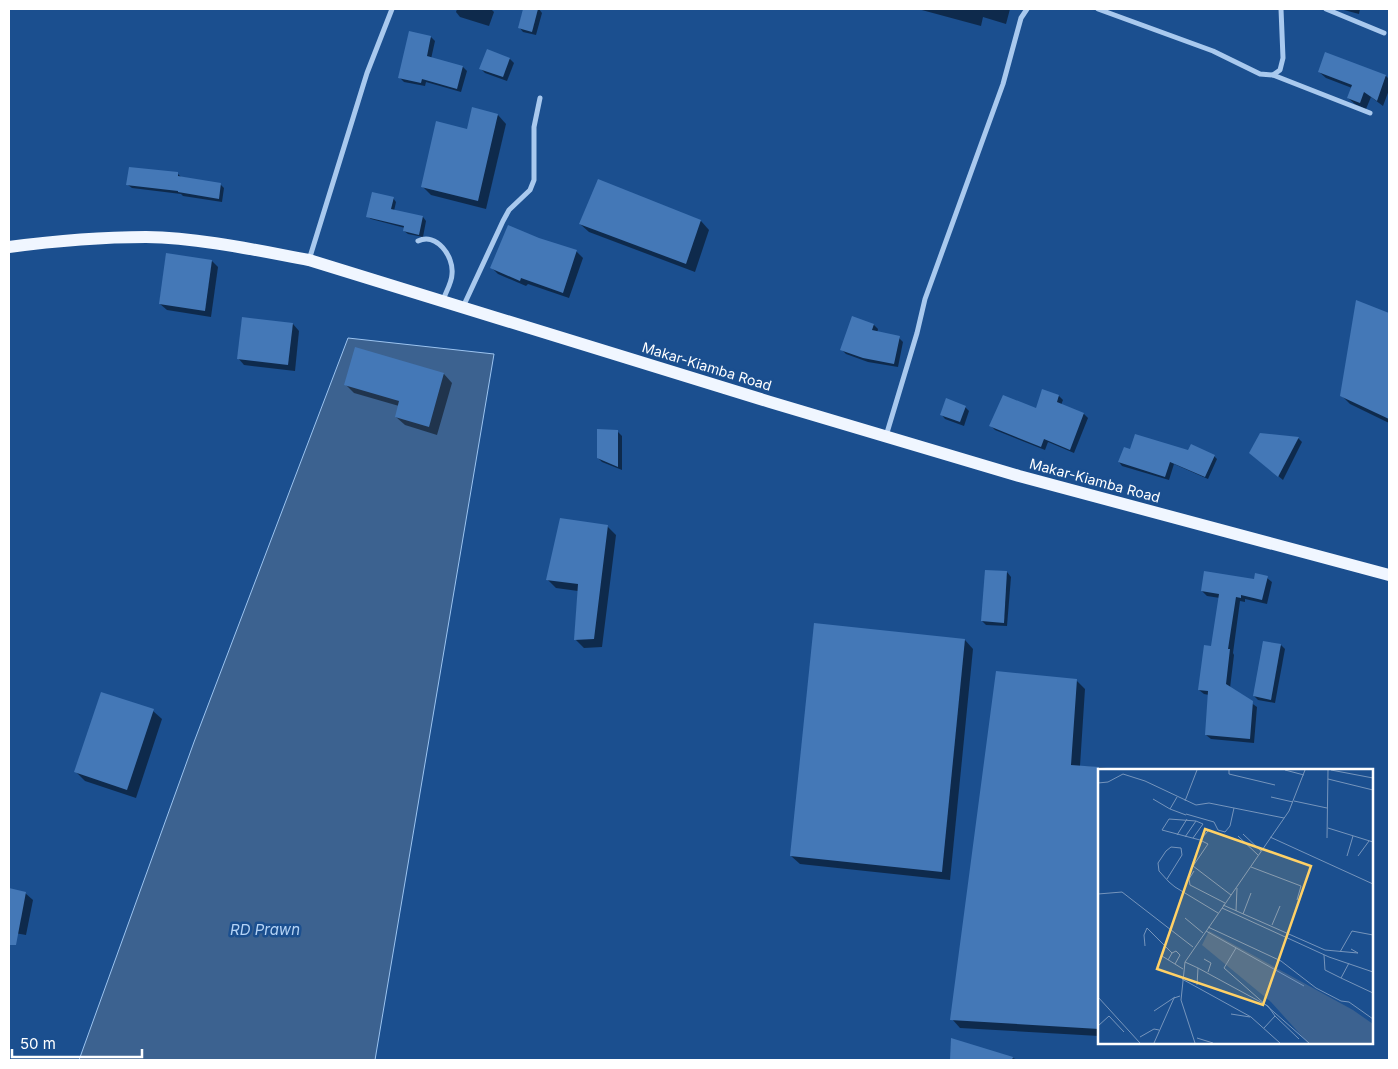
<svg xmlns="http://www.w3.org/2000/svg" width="1398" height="1069" font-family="Inter,sans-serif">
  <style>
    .water { fill: #3c6290; stroke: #9cc4f0 }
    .shadow { fill: #0007 }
    .building { fill: #4478b7 }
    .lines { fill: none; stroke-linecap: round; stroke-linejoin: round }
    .minor { stroke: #a9c9ee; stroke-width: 5 }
    .primary { stroke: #f0f6ff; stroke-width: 12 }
    .labels { text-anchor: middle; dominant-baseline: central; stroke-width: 5; stroke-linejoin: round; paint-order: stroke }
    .street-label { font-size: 14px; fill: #fff; stroke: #1b4f8f }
    .water-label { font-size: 15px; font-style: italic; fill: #b5d3f5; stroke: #1b4f8f }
    .inset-road { fill: none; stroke: #7695bc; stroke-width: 1 }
    .view { fill: #ffd166; fill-opacity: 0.15; stroke: #ffd166; stroke-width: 2.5 }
    .inset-edge { fill: none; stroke: #fff; stroke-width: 2.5 }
  </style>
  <rect width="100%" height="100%" fill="#1b4f8f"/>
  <path class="water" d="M348 338 494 354 375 1060H79L194 742Z"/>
  <g class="shadow">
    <path d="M457 9H491L494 12 489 26 460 17 456 12Z"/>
    <path d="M525 9H539L542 13 536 35 523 32 519 27Z"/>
    <path d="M918 9H1010L1006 24 983 17 981 26Z"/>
    <path d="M1340 9H1360L1359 14Z"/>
    <path d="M431 37 435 41 431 59 463 67 467 71 461 92 426 82 425 86 404 82 400 78Z"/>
    <path d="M487 51 510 59 514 63 507 81 485 73 481 69Z"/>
    <path d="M1319 72 1386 76 1389 79V90L1383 106 1371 97 1366 109 1355 104 1348 98 1352 88 1326 78Z"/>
    <path d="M498 115 506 124 486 209 431 195 422 186Z"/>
    <path d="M178 174 181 177 221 185 224 188 222 202 183 196 181 194 132 188 128 185Z"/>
    <path d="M599 181 701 221 709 230 695 272 589 232 580 224Z"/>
    <path d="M393 198 396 202 394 211 423 217 426 221 423 237 408 234 404 231 405 228 371 219 367 216Z"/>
    <path d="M539 239 576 251 583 258 569 298 528 284 526 286 498 274 492 268Z"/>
    <path d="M212 261 218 267 211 317 167 310 160 304Z"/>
    <path d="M1357 302 1389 315V423L1350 404 1341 395Z"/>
    <path d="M853 318 874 325 878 329 877 333 899 338 903 342 898 367 868 362 846 354 842 350Z"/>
    <path d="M293 324 299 331 295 371 244 365 238 358Z"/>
    <path d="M444 374 452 383 437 435 405 425 396 417 399 406 354 393 346 385Z"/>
    <path d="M1059 396 1063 400 1061 405 1084 414 1088 418 1074 453 1048 442 1045 450 995 430 991 426 1036 410Z"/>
    <path d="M965 407 969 411 964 426 945 419 941 414Z"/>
    <path d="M618 432 622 436V470L602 462 598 458Z"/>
    <path d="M1298 438 1302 442 1283 480 1255 457Z"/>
    <path d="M1130 451H1189L1214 456 1217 459 1208 479 1174 464 1169 480 1122 466 1119 462Z"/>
    <path d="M607 526 616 535 602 647 584 648 575 639 578 591 556 588 547 579Z"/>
    <path d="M1007 572 1011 577 1007 626 986 625 982 621Z"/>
    <path d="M1267 578 1272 582 1267 604 1245 599V602L1240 601 1233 653 1234 655 1230 688 1257 707 1254 743 1211 739 1206 735 1209 695 1204 694 1199 690 1212 648 1220 598 1207 596 1202 591Z"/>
    <path d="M965 640 973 649 950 880 800 864 791 856Z"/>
    <path d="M1281 645 1285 649 1275 703 1258 700 1254 696Z"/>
    <path d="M1076 680 1085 689 1080 766 1133 770H1099V1036L960 1028 952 1019Z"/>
    <path d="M153 711 162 719 136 798 85 781 76 772Z"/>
    <path d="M9 890 25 893 33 900 26 935 9 932Z"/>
    <path d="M953 1040 1019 1060H952Z"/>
  </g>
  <g class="building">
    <path d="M523 9H538L532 32 518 28Z"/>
    <path d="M409 31 431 36 427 56 463 66 457 89 422 79 421 83 398 78Z"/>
    <path d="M487 49 510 58 503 77 479 69Z"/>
    <path d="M1325 52 1386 75 1377 101 1364 92 1360 103 1347 98 1352 85 1318 72Z"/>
    <path d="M472 107 498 114 478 201 421 187 436 121 467 129Z"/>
    <path d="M129 167 178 172V176L221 183 219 199 178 192V191L126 185Z"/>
    <path d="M598 179 701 220 686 264 579 224Z"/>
    <path d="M372 192 394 197 391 209 423 216 419 235 403 231 404 226 366 217Z"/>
    <path d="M508 225 539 238 577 250 563 293 521 278 520 281 490 268Z"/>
    <path d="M166 253 212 260 205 311 159 304Z"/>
    <path d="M1356 300 1389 313V419L1340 396Z"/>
    <path d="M852 316 874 324 872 330 900 336 894 364 863 358 840 350Z"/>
    <path d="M242 317 293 323 288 365 237 359Z"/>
    <path d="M355 347 444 373 429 427 395 417 399 401 344 385Z"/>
    <path d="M1042 389 1059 395 1057 402 1084 413 1070 450 1044 439 1041 447 989 426 1003 395 1036 408Z"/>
    <path d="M946 398 966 406 960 422 940 415Z"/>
    <path d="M597 429 618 430V467L597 458Z"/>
    <path d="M1260 433 1299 437 1278 477 1249 453Z"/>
    <path d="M1135 434 1188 450 1191 444 1215 455 1205 477 1170 462 1165 477 1118 462 1124 447 1130 449Z"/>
    <path d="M560 518 608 525 594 639 574 640 578 584 546 580Z"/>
    <path d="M985 570 1007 571 1004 623 981 621Z"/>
    <path d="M1204 571 1254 579 1255 573 1268 576 1262 600 1241 595V598L1236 597 1228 649H1230L1226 684 1253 701 1250 739 1205 735 1208 691 1198 690 1204 645 1211 646 1219 594 1201 591Z"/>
    <path d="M814 623 965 639 942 872 790 856Z"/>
    <path d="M1263 641 1281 644 1271 700 1253 696Z"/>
    <path d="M996 671 1077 679 1071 765 1099 767V1029L950 1020Z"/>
    <path d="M101 692 154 709 127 790 74 772Z"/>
    <path d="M9 888 26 892 16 945H9Z"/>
    <path d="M951 1038 1013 1057 1012 1060H950Z"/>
  </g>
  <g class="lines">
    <g class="minor">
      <path d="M1098 9 1213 51 1260 74 1273 75 1280 70 1283 58 1281 9"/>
      <path d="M1326 9 1384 33"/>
      <path d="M1273 75 1370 113"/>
      <path d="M418 241C436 232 454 256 452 274 452 282 446 292 443 300"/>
      <path d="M309 260 367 73 392 9"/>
      <path d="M463 307 503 221 509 210 530 190 534 180V127L540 98"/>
      <path d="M886 436 917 333 925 299 1003 84 1021 18 1027 9"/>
    </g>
    <path class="primary" d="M9 247C54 241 100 237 146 237 201 238 255 250 309 260L770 402 1019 476 1389 575"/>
  </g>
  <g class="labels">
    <g class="street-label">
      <text transform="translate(707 366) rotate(17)">Makar-Kiamba Road</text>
      <text transform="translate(1095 480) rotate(15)">Makar-Kiamba Road</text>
    </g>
    <g class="water-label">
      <text x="265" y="929">RD Prawn</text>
    </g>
  </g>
  <g transform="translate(1098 769)">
    <rect width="275" height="275" fill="#1b4f8f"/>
    <path d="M111 162 255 241 275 255V274H210L173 233 104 176Z" fill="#3c6290"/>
    <path class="inset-road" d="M131 1V5L177 16M187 1 206 6M233 1 275 9M230 10 275 21M0 14 10 13 25 5 47 12 98 36 111 34 186 49M79 28 72 40 88 46M173 28 195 33M55 30 72 40M87 32 99 1M196 32 229 39M88 45 116 53 120 61 127 63 132 57 136 39M230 59 275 73M145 65 163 82M79 66 89 50M140 67 160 86M87 68 98 52M172 68 275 115M95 69 105 55 98 52 71 50 64 61 102 71 110 62M229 69 230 1M102 71 110 75 95 97 133 126M249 87 255 67M260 87 271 72M153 98 203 117 199 131M96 102 91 110 92 116 127 134M69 110 84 86 83 79 73 78 68 82 60 94 61 102 71 113 77 118 120 144M0 125 24 123 95 178M125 136 227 181 260 184 253 180M124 139 231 188 275 203M138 142 139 119M145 145 153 124M87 149 105 164M174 156 182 137M110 158 183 192 218 219 243 232 251 233 275 250M108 162 206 217M47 177 46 166 49 159 74 184 70 191M138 179 126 199 211 274M242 183 254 162 275 166M74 184 78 182 82 186 77 195M226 186 227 201 243 209 251 194M64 187 85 200M106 190 113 194 110 203M87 193 100 199 99 216M100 199 170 237 177 247 166 259M243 209 275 224M84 210 153 248 182 274M0 228 42 274M56 242 77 228M133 245 152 248M177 247 201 270M0 257 11 247 26 263M42 268 56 260 61 261M99 269 115 274M56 274 76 229 82 227M97 274 83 231 87 193 191 42 207 1"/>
    <path class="view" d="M107 60 213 97 165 236 59 200Z"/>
    <rect width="275" height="275" class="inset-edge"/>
  </g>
  <rect width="1398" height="1069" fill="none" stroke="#ffffff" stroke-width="20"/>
  <path d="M12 1049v8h130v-8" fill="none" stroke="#ffffff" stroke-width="2.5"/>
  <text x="20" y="1049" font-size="15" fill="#ffffff" stroke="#1b4f8f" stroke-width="4" paint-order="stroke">50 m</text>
</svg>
